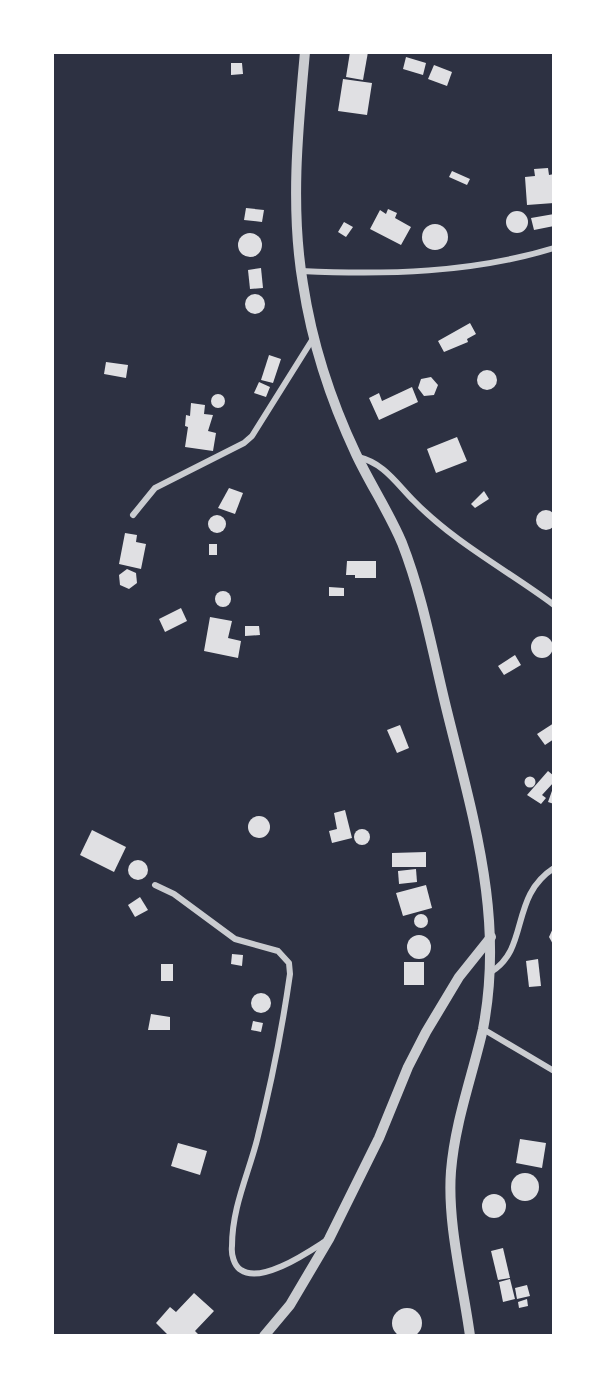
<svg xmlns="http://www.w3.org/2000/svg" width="606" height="1388" font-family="Karla,sans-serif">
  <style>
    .building { fill: #e0e0e3 }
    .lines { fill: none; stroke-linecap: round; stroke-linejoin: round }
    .minor { stroke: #caccd0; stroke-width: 6 }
    .tertiary { stroke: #caccd0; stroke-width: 10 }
  </style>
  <rect width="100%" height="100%" fill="#2d3142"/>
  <g class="building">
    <path d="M350 52H368L363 80 346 77Z"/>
    <path d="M406 57 426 63 423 75 403 69Z"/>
    <path d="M231 63H242L243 74 231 75Z"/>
    <path d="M434 65 452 72 447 86 428 79Z"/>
    <path d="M343 79 372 83 367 115 338 111Z"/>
    <path d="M548 168 549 175 554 174V203L527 205 525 177 535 176 534 169Z"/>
    <path d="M452 171 470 179 467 185 449 177Z"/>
    <path d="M246 208 264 210 262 222 244 220Z"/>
    <path d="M388 209 397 213 395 218 411 227 401 245 370 229 380 210 386 214Z"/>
    <circle cx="517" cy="222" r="11"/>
    <path d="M554 214V226L534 230 531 218Z"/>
    <path d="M344 222 353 227 346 237 338 232Z"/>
    <circle cx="435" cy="237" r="13"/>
    <circle cx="250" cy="245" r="12"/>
    <path d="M261 268 263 288 250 289 248 270Z"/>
    <circle cx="255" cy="304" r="10"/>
    <path d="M470 323 476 334 467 339 468 342 444 352 438 341Z"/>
    <path d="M269 355 281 359 273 383 261 380Z"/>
    <path d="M106 362 128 365 126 378 104 374Z"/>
    <circle cx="487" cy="380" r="10"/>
    <path d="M431 377 438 385 434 395 424 396 418 388 421 379Z"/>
    <path d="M259 382 270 387 266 397 254 393Z"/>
    <path d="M412 387 418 402 379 420 369 398 379 393 382 401Z"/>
    <circle cx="218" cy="401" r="7"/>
    <path d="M191 403 205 405 204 414 213 415 208 431 216 433 213 451 185 447 188 427 185 426 186 415 190 416Z"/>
    <path d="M457 437 467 461 436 473 427 449Z"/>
    <path d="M229 488 243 493 235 514 218 508Z"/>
    <path d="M484 491 489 499 475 508 471 504Z"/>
    <circle cx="546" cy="520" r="10"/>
    <circle cx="217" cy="524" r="9"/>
    <path d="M125 533 137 535 136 542 146 544 141 569 119 564Z"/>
    <rect x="209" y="544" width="8" height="11"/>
    <path d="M347 561H376V578H355V575H346Z"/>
    <path d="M127 569 136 573 137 583 129 589 120 585 119 575Z"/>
    <path d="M329 587 344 588V596H329Z"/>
    <circle cx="223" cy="599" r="8"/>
    <path d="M181 608 187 621 165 632 159 619Z"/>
    <path d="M210 617 232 621 228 638 241 641 238 658 204 651Z"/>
    <path d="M245 626H259L260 635 245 636Z"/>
    <circle cx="542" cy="647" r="11"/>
    <path d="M515 655 521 665 504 675 498 666Z"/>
    <path d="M554 723V739L545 745 537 734Z"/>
    <path d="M400 725 409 748 397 753 387 730Z"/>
    <path d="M548 771 554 776V782L542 795 546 798 541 804 527 795Z"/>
    <circle cx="530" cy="782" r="5.5"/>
    <path d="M553 788H554V804L548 802Z"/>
    <path d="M345 810 352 838 332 843 329 831 337 829 334 813Z"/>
    <circle cx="259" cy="827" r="11"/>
    <circle cx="362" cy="837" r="8"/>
    <path d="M92 830 126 847 114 872 80 855Z"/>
    <path d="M426 852V867H392V853Z"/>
    <circle cx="138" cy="870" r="10"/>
    <path d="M416 869 417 882 399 884 398 871Z"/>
    <path d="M426 885 432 908 403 916 396 893Z"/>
    <path d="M140 897 148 910 135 917 128 905Z"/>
    <circle cx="421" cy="921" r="7"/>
    <path d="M554 926V946L549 937Z"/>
    <circle cx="419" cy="947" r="12"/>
    <path d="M232 954 243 955 242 966 231 964Z"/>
    <path d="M538 959 541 986 529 987 526 961Z"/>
    <rect x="404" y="962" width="20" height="23"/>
    <rect x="161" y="964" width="12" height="17"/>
    <circle cx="261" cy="1003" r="10"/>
    <path d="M151 1014 170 1017V1030H148Z"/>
    <path d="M253 1021 263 1023 261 1032 251 1030Z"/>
    <path d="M520 1139 546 1143 542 1168 516 1163Z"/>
    <path d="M178 1143 207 1151 200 1175 171 1166Z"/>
    <circle cx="525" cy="1187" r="14"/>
    <circle cx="494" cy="1206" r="12"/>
    <path d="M503 1248 510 1278 498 1280 491 1251Z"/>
    <path d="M510 1279 515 1299 503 1302 499 1282Z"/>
    <path d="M527 1285 530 1296 517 1299 515 1288Z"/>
    <path d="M194 1293 214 1311 195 1331 200 1336H169L156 1323 170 1307 176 1312Z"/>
    <path d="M527 1299 528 1306 519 1308 518 1302Z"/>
    <circle cx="407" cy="1323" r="15"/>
  </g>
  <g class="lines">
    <g class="minor">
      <path d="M301 271C386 275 472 273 554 248"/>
      <path d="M358 457C384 463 396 483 414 501 455 543 507 570 554 605"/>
      <path d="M133 515 155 488 244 443 252 436 314 337"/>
      <path d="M155 885 174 894 235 939 278 951 289 963 290 974C282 1030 271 1085 257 1140 248 1175 232 1208 232 1246 231 1254 234 1266 241 1270 261 1284 307 1253 324 1242"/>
      <path d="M491 972C530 948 509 897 554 868"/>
      <path d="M483 1029 554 1071"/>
    </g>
    <g class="tertiary">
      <path d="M305 52C298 128 290 208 303 284 312 343 331 401 356 454 370 484 389 512 402 543 422 594 432 649 445 703 460 765 478 827 486 890 492 937 492 982 483 1029 472 1077 455 1122 451 1171 447 1223 463 1284 470 1336"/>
      <path d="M264 1336 290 1305 329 1239 379 1138 408 1067 426 1032 459 977 491 937"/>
    </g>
  </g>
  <rect width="606" height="1388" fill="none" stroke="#ffffff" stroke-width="108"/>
</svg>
